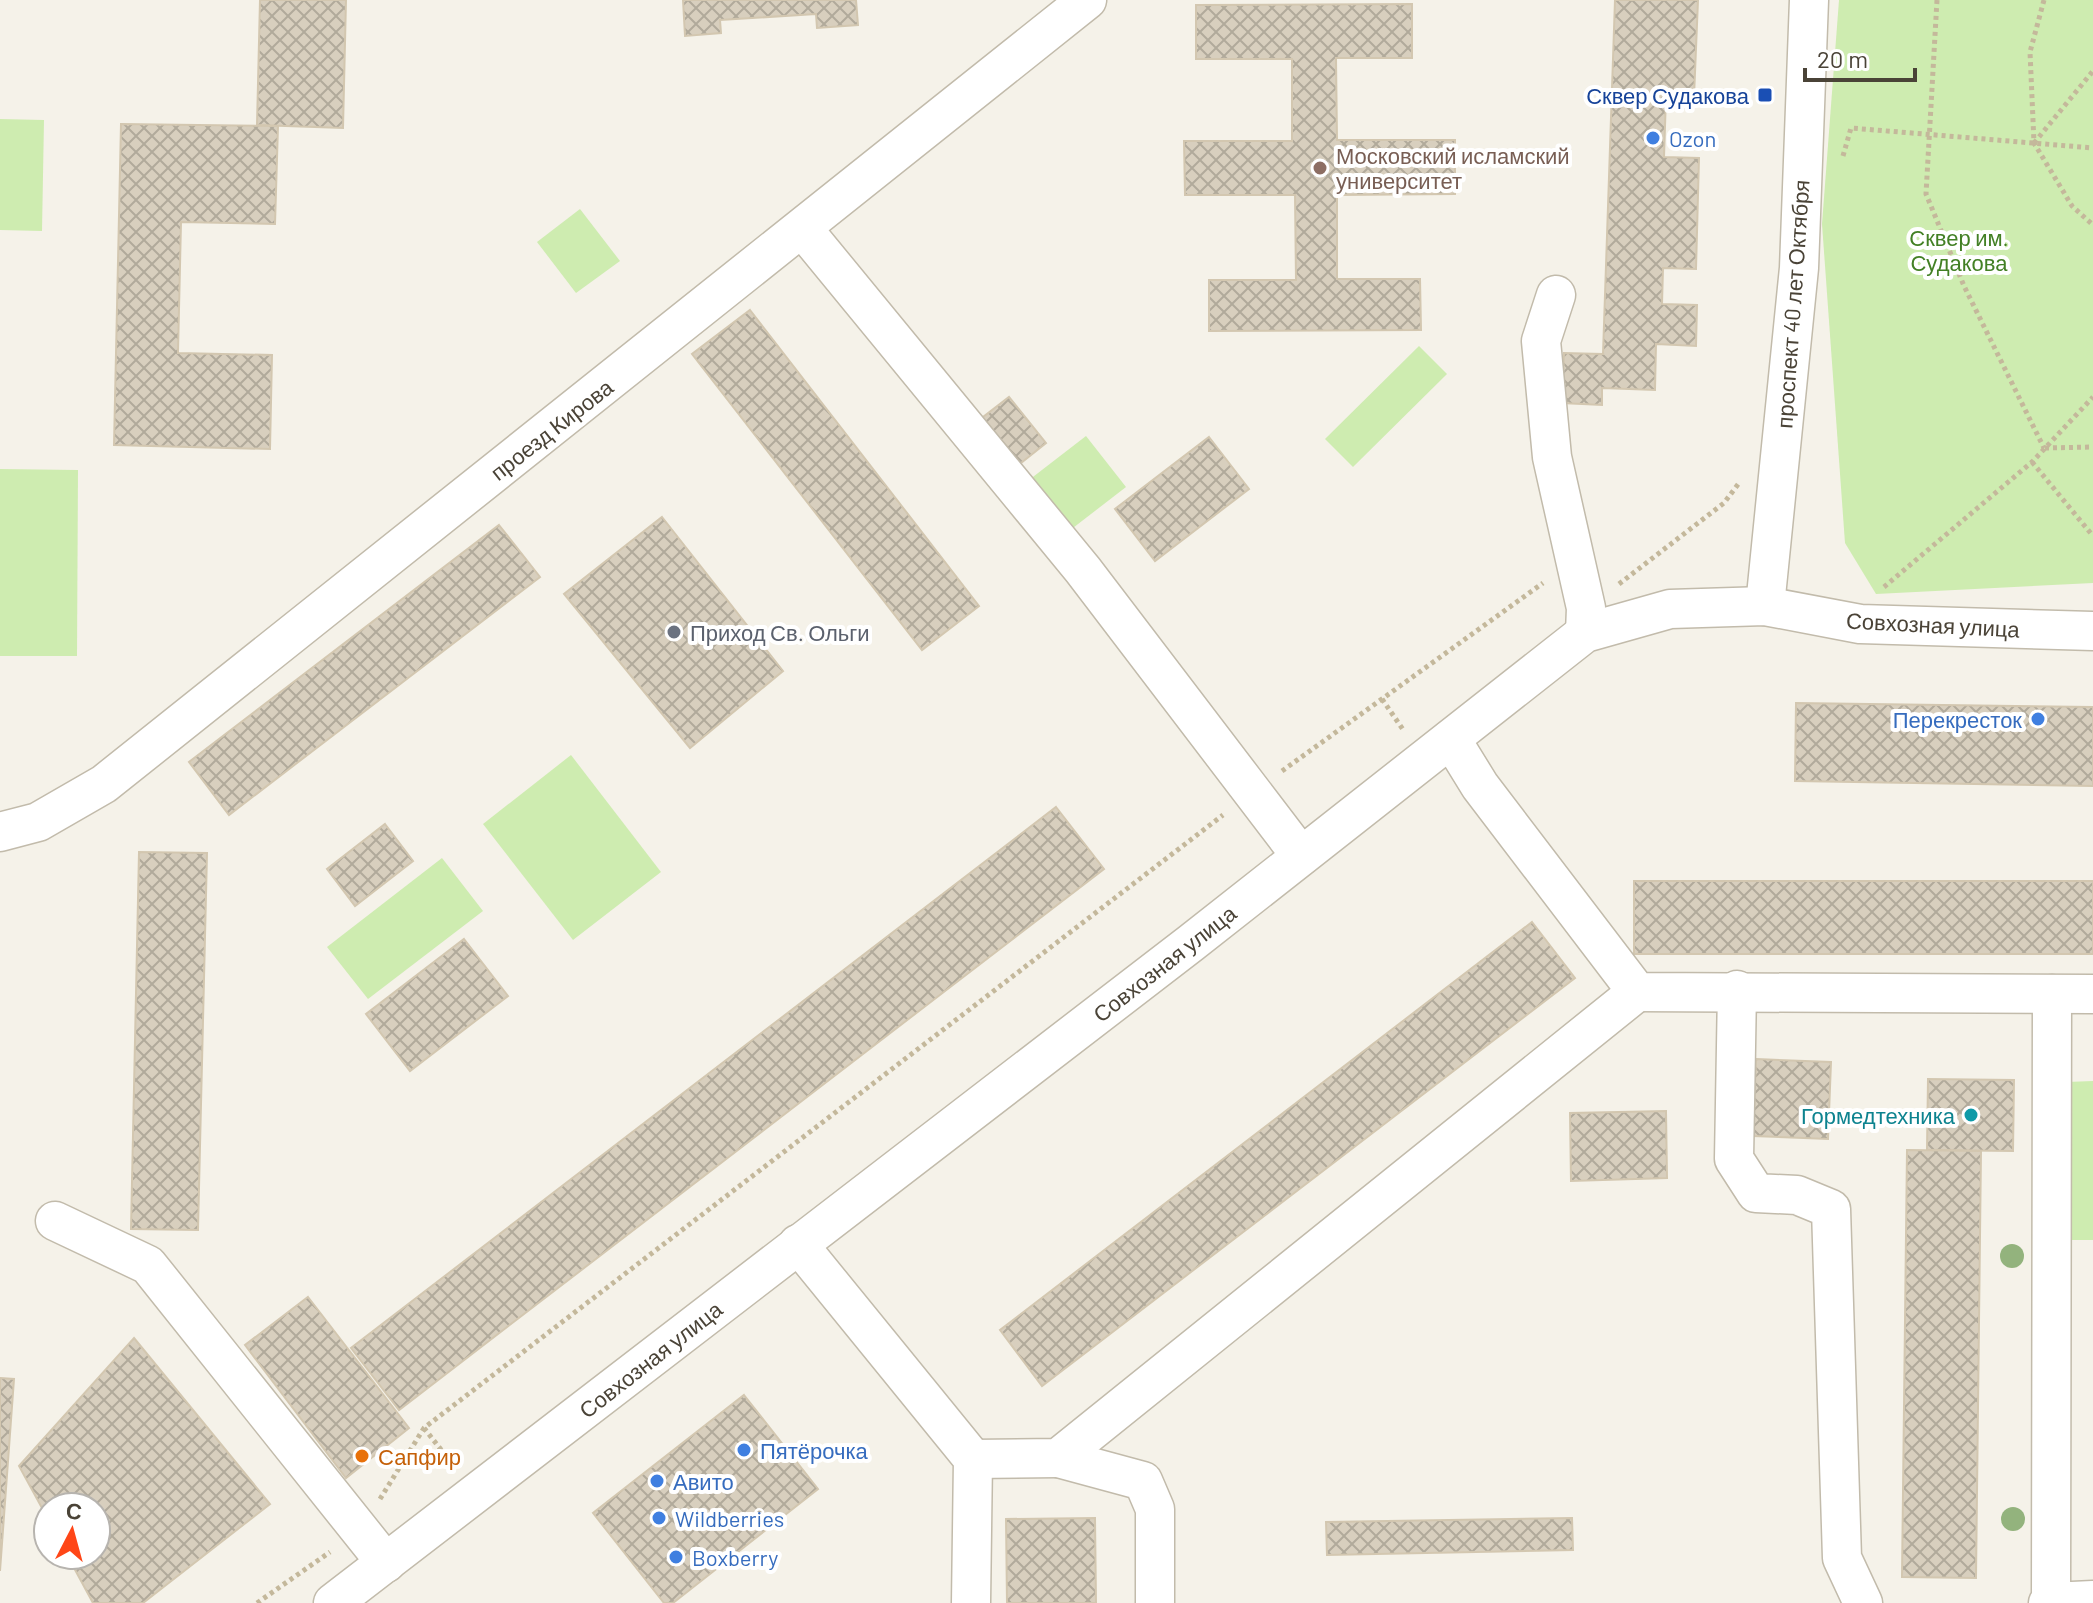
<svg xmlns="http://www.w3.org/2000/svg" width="2093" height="1603" font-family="Barlow,sans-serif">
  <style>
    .park { fill: #ceecb0 }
    .building { fill: url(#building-cross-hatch); stroke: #d3c7b0; stroke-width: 2 }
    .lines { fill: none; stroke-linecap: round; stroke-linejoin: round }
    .minor-casing { stroke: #c2bbab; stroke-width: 41 }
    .path { stroke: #c4b89b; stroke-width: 5; stroke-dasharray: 4 4; stroke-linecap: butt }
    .minor { stroke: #fff; stroke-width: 38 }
    .tree { fill: #93b37d }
    .transit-dot { fill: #1a4fb4; stroke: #fff; stroke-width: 3 }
    .shop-dot { fill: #3f7fe0; stroke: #fff; stroke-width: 3 }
    .education-dot { fill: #8d6e63; stroke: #fff; stroke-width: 3 }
    .worship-dot { fill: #6b7280; stroke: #fff; stroke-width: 3 }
    .culture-dot { fill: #0f9aa8; stroke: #fff; stroke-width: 3 }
    .food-dot { fill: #e8710a; stroke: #fff; stroke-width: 3 }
    .labels { text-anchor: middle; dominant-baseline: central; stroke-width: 8; stroke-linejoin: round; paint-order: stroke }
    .transit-label { font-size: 22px; fill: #164399; stroke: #fff; text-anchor: end }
    .shop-label { font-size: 22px; fill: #366cbe; stroke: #fff; text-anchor: start }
    .education-label { font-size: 22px; fill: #785e54; stroke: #fff; text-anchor: start }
    .park-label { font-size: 22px; fill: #438025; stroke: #fff }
    .street-label { font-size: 22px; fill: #4a4337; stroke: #fff }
    .worship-label { font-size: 22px; fill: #5b616d; stroke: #fff; text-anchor: start }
    .culture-label { font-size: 22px; fill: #0d838f; stroke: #fff; text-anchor: end }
    .food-label { font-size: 22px; fill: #c56008; stroke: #fff; text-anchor: start }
  </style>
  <defs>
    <pattern id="building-cross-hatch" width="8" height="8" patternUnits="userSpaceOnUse" patternTransform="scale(2)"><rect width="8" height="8" fill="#d8cfbe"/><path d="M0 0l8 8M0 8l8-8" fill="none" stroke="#b1aa9b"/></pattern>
  </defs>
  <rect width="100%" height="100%" fill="#f5f2e9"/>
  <g class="park">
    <path d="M1839 0H2093V583L1876 594 1845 543 1822 224Z"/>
    <path d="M0 119 44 120 42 231 0 230Z"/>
    <path d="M580 209 620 261 576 293 537 242Z"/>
    <path d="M1419 346 1447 374 1353 467 1325 439Z"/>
    <path d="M1086 436 1126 487 1069 531 1029 480Z"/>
    <path d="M0 469 78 470 77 656H0Z"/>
    <path d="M571 755 661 872 573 940 483 824Z"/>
    <path d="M442 858 483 911 368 999 327 947Z"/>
    <path d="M2093 1081V1240H2070L2067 1082Z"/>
  </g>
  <g class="building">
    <path d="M260 0H346L343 128 257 125Z"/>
    <path d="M683 0H856L858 25 817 28 816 14 720 20 721 33 685 36Z"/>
    <path d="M1615 0H1698L1694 97 1666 96 1664 157 1699 158 1696 269 1663 268 1662 304 1697 305 1696 346 1656 344 1655 390 1602 388V405L1562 403 1564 353 1603 354Z"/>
    <path d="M1412 4V58H1336L1337 140H1455V194L1337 195V279H1420L1421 330 1209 331V280H1296L1295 195H1185L1184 141H1292V59H1196V5Z"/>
    <path d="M121 124 278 126 275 224 181 222 178 353 272 355 270 449 114 445Z"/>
    <path d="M750 310 979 606 922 650 692 354Z"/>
    <path d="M1009 397 1046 443 1011 471 974 424Z"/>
    <path d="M1209 437 1249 489 1155 561 1115 509Z"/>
    <path d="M662 517 783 671 690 748 564 594Z"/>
    <path d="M499 525 540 577 229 815 189 762Z"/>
    <path d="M1796 703 2093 707V786L1795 781Z"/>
    <path d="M1056 807 1104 869 399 1410 351 1348Z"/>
    <path d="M385 824 413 861 355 906 327 869Z"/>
    <path d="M139 852 207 853 198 1230 131 1229Z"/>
    <rect x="1634" y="881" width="459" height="73"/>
    <path d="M1532 922 1575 978 1042 1386 1000 1330Z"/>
    <path d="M464 939 508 996 410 1071 366 1014Z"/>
    <path d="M1756 1059 1831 1062 1828 1139 1753 1136Z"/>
    <path d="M1928 1079 2014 1080 2013 1151 1927 1150Z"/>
    <path d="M1666 1111 1667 1178 1571 1181 1570 1113Z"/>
    <path d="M1907 1150 1981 1151 1976 1578 1902 1577Z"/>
    <path d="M308 1297 409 1428 346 1478 245 1345Z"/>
    <path d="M134 1338 270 1504 143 1603H93L67 1555H96V1507H48V1519L19 1466Z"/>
    <path d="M0 1378 14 1379 0 1571Z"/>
    <path d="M744 1395 818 1489 673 1603H664L593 1513Z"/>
    <path d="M1095 1518 1096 1603H1007L1006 1519Z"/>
    <path d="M1572 1518 1573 1550 1327 1555 1326 1522Z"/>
  </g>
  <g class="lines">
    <defs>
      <g id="minor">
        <path d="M803 229 1083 570 1301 856"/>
        <path d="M1556 295 1541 341 1552 457 1586 608 1585 633"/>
        <path d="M1765 606 1799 268 1809 0"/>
        <path d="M1451 739 1480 786 1637 992 2093 994"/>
        <path d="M0 832 38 822 104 784 1087 0"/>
        <path d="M1737 990 1734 1159 1756 1193 1797 1195 1831 1209 1842 1558 1863 1603"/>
        <path d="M55 1221 148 1265 386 1563"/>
        <path d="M798 1244 973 1459 971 1603"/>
        <path d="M1058 1458 1143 1481 1155 1509V1603"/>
        <path d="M973 1459 1058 1458 1637 992"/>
        <path d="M2051 1602 2093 1600"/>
        <path d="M333 1603 1191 943 1585 633 1670 609 1765 606 1860 624 2093 631"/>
        <path d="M2048 1603 2051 1602 2052 994"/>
      </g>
    </defs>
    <use href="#minor" class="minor-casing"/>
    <g class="path">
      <path d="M1937 0 1926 194 1964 286 2044 448"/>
      <path d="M2044 0 2030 52 2034 143 2072 206 2093 225"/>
      <path d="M2034 143 2093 71"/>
      <path d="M1843 156 1851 128 2093 148"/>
      <path d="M2045 448 2093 447"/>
      <path d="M2032 462 2093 536"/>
      <path d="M1619 584 1724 503 1739 483"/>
      <path d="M1884 587 2032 462 2093 397"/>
      <path d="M1382 699 1404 731"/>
      <path d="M1282 771 1543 583"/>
      <path d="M424 1428 453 1465"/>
      <path d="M380 1499 424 1428 1223 815"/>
      <path d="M257 1603 330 1552"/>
    </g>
    <use href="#minor" class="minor"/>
  </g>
  <g class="tree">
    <circle cx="2012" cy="1256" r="12"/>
    <circle cx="2013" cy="1519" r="12"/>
  </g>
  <rect class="transit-dot" x="1757" y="87" width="16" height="16" rx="4"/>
  <g class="shop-dot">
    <circle cx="1653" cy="138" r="8"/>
    <circle cx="2038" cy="719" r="8"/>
    <circle cx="744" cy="1450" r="8"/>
    <circle cx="657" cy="1481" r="8"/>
    <circle cx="659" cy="1518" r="8"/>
    <circle cx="676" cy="1557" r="8"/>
  </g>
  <circle class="education-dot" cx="1320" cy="168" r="8"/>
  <circle class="worship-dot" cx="674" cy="632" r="8"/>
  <circle class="culture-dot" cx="1971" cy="1115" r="8"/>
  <circle class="food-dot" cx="362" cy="1456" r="8"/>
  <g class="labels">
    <g class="transit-label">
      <text x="1749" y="95">Сквер Судакова</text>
    </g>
    <g class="shop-label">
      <text x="1669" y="138">Ozon</text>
      <text x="2022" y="719" text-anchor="end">Перекресток</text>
      <text x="760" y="1450">Пятёрочка</text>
      <text x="673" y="1481">Авито</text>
      <text x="675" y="1518">Wildberries</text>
      <text x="692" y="1557">Boxberry</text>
    </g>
    <g class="education-label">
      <text x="1336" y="155">Московский исламский<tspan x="1336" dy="25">университет</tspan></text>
    </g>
    <g class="park-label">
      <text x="1959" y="237">Сквер им.<tspan x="1959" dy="25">Судакова</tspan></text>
    </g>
    <g class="street-label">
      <text transform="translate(1792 304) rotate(-86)">проспект 40 лет Октября</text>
      <text transform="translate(551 429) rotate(-38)">проезд Кирова</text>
      <text transform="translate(1933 624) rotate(3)">Совхозная улица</text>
      <text transform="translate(1164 963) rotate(-38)">Совхозная улица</text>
      <text transform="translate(650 1359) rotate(-38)">Совхозная улица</text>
    </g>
    <g class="worship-label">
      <text x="690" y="632">Приход Св. Ольги</text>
    </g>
    <g class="culture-label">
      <text x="1955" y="1115">Гормедтехника</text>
    </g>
    <g class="food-label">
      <text x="378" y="1456">Сапфир</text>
    </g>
  </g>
  <g transform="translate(72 1531) rotate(6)"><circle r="38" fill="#ffffff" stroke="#b7b4af" stroke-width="2"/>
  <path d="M0-6L14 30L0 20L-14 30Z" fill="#ff4617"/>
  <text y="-12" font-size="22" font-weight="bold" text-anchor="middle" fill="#4a4337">С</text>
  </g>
  <path d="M1805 68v12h110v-12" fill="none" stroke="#4a4337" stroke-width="4"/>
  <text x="1817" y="68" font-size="24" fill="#4a4337" stroke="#ffffff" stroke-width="6" paint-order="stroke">20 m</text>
</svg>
